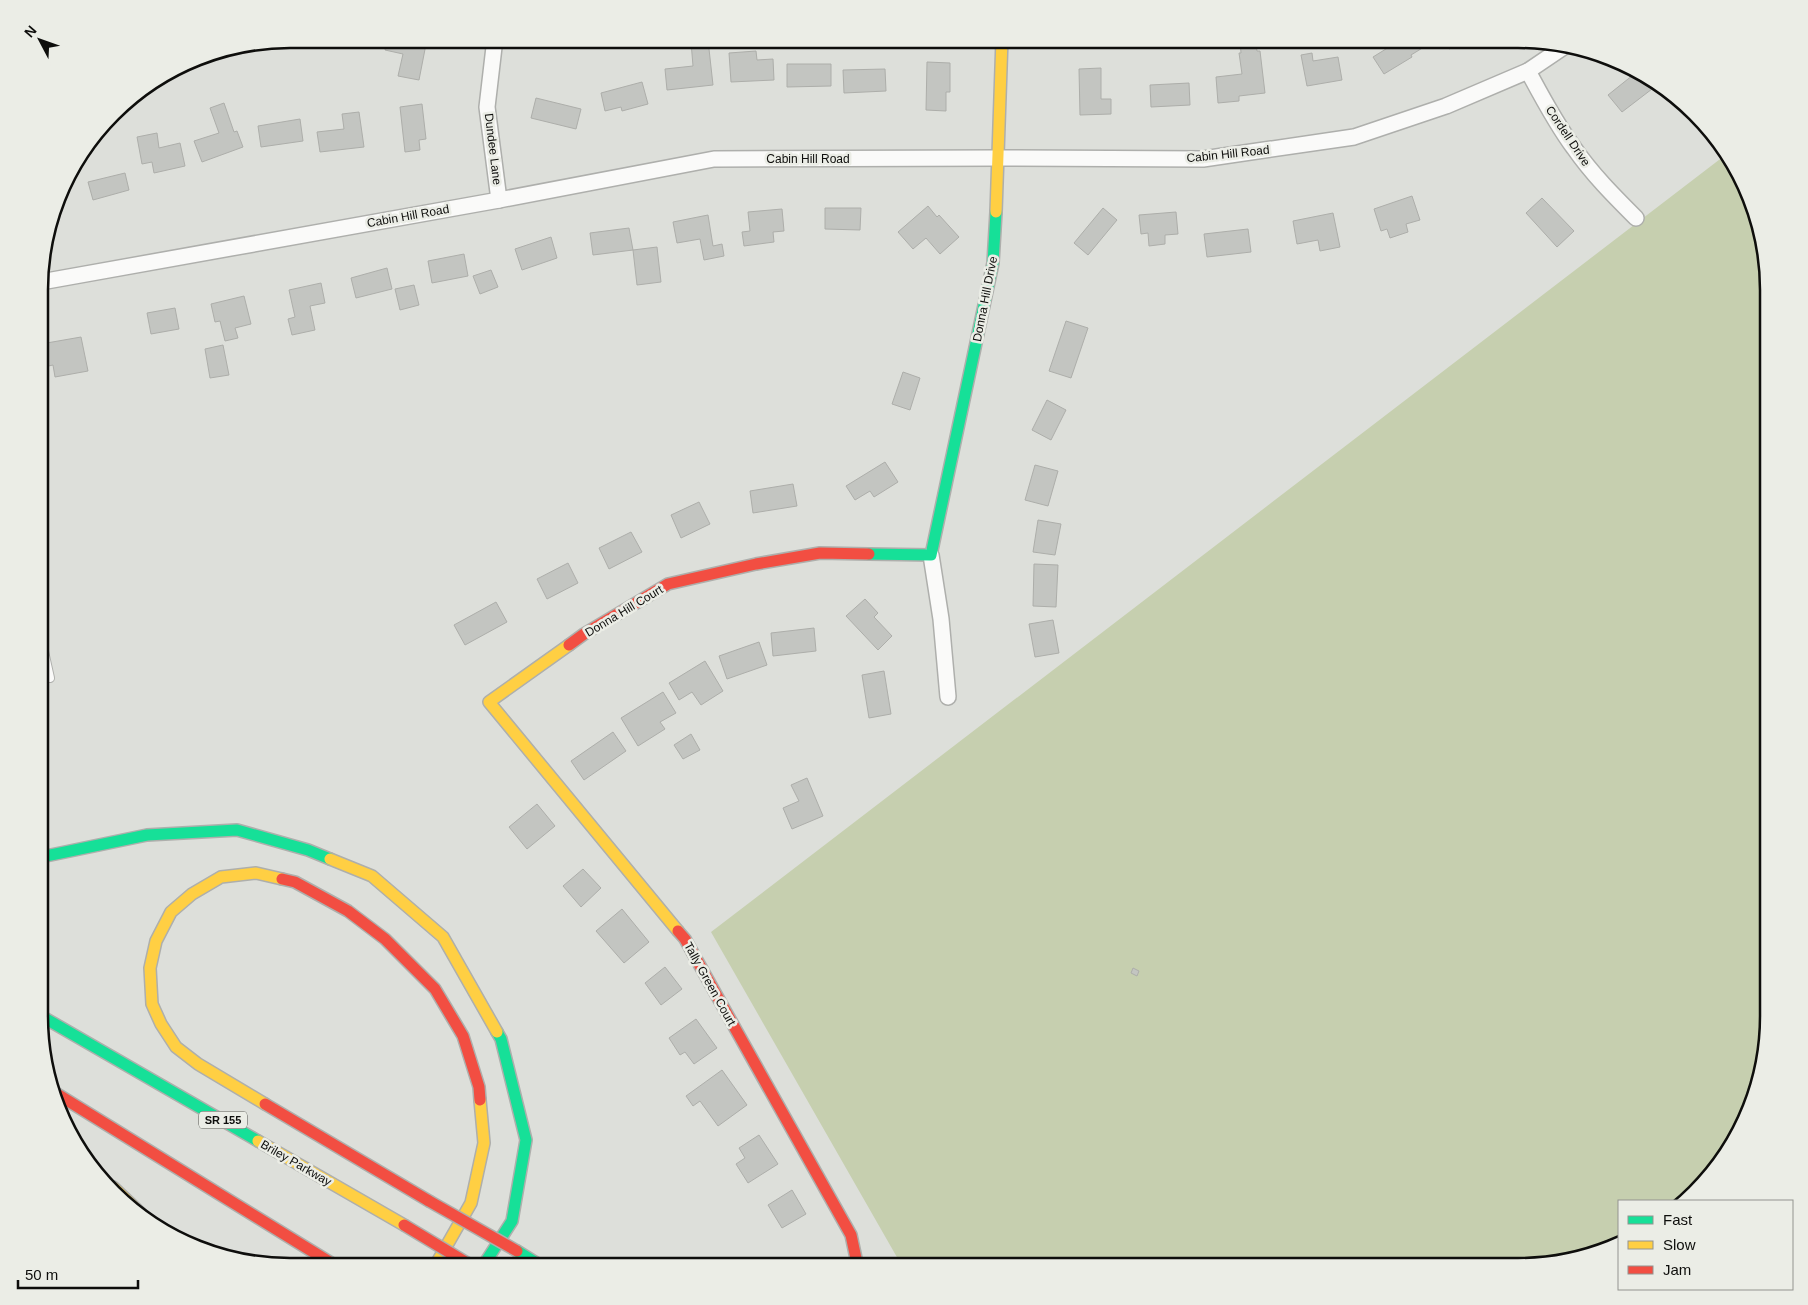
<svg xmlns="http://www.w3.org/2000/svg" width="1808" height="1305" font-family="Arial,sans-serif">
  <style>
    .green { fill: #c6cfaf }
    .building { fill: #c3c5c1; stroke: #adaeaa }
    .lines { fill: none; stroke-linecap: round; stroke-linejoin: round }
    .lane-casing { stroke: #aeafac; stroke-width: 10 }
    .street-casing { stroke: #aeafac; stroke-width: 18 }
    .fast-casing { stroke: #aeafac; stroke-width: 14 }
    .slow-casing { stroke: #aeafac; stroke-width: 14 }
    .jam-casing { stroke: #aeafac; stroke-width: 14 }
    .lane { stroke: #fafaf9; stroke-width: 8 }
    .street { stroke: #fafaf9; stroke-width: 15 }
    .fast { stroke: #16e098; stroke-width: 11 }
    .slow { stroke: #ffcf43; stroke-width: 11 }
    .jam { stroke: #f24e42; stroke-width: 11 }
    .jam-bridge-casing { stroke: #aeafac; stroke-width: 14; stroke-linecap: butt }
    .jam-bridge { stroke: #f24e42; stroke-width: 11 }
    .labels { text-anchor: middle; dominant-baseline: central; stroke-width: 5; stroke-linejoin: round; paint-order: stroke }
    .shield { fill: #ebede6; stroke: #50514d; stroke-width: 1 }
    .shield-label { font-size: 11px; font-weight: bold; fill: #0e0e0c }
    .street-label { font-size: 12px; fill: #0e0e0c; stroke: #ebede6 }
    .rim { fill: none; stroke: #0e0e0c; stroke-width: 2.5 }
  </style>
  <rect width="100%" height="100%" fill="#dddfda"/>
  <path class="green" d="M1728 153 1743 178 1769 273V1032L1756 1096 1717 1168 1686 1201H1619V1244L1583 1258 1519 1266H902L711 932Z"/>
  <g class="building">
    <path d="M387 39H427L419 80 398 76 403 54 385 50Z"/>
    <path d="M1255 39 1257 51H1260L1265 93 1239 96V101L1218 103 1216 77 1242 74 1239 53H1241L1240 40Z"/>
    <path d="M1402 39H1419L1424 47 1411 55 1412 57 1384 74 1373 57Z"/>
    <path d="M1445 39H1474L1449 49Z"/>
    <path d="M708 40 713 85 667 90 665 69 693 66 691 42Z"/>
    <path d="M756 51 757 60 773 59 774 80 731 82 729 53Z"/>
    <path d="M1312 53 1313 61 1338 57 1342 80 1307 86 1301 55Z"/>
    <path d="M927 62 950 63V92H946V111L926 110Z"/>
    <path d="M787 64H831V86L787 87Z"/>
    <path d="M1101 68V99H1111V114L1080 115 1079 69Z"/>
    <path d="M885 69 886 91 844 93 843 70Z"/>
    <path d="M1638 71 1652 89 1622 112 1608 95Z"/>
    <path d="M642 82 648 104 622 111 621 107 605 111 601 93Z"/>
    <path d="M1189 83 1190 105 1151 107 1150 85Z"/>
    <path d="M536 98 581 109 576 129 531 118Z"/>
    <path d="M224 103 234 132 237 131 243 147 202 162 194 141 219 133 210 108Z"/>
    <path d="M422 104 426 139 419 140 420 150 405 152 400 107Z"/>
    <path d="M359 112 364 147 320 152 317 132 344 129 342 114Z"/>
    <path d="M300 119 303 141 261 147 258 126Z"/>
    <path d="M157 133 159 148 180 143 185 166 154 173 152 162 142 164 137 137Z"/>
    <path d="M125 173 129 190 93 200 88 182Z"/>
    <path d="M1412 196 1420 220 1406 224 1408 232 1390 238 1387 229 1381 231 1374 209Z"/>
    <path d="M1542 198 1574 231 1557 247 1526 213Z"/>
    <path d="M928 206 937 217 939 215 959 237 940 254 926 238 913 249 898 232Z"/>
    <path d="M825 208H861L860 230 825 229Z"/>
    <path d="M1103 208 1117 220 1088 255 1074 243Z"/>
    <path d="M782 209 784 231 773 232 774 242 744 246 742 232 750 231 748 212Z"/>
    <path d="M1176 212 1178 234 1165 235V244L1149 246 1148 233 1141 234 1139 215Z"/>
    <path d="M1333 213 1340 247 1320 251 1318 240 1297 244 1293 221Z"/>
    <path d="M708 215 713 246 722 244 724 256 704 260 700 239 677 243 673 222Z"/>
    <path d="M629 228 633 250 593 255 590 233Z"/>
    <path d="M1248 229 1251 252 1207 257 1204 234Z"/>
    <path d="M551 237 557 258 522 270 515 249Z"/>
    <path d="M657 247 661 282 637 285 633 250Z"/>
    <path d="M464 254 468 276 432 283 428 261Z"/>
    <path d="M387 268 392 289 356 298 351 278Z"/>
    <path d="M491 270 498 287 480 294 473 276Z"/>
    <path d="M321 283 325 303 310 306 315 330 292 335 288 319 295 317 289 290Z"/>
    <path d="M414 285 419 305 400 310 395 289Z"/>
    <path d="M244 296 251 324 235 328 238 338 225 341 220 321 215 322 211 304Z"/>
    <path d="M175 308 179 329 151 334 147 313Z"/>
    <path d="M1066 321 1088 328 1071 378 1049 371Z"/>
    <path d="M81 337 88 371 55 377 53 365 44 367 41 344Z"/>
    <path d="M223 345 229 375 210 378 205 349Z"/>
    <path d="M903 372 920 378 910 410 892 404Z"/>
    <path d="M1047 400 1066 410 1051 440 1032 430Z"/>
    <path d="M885 462 898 482 874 497 870 491 855 500 846 486Z"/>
    <path d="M1035 465 1058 471 1048 506 1025 500Z"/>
    <path d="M793 484 797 506 753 513 750 491Z"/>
    <path d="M699 502 710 524 681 538 671 515Z"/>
    <path d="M1038 520 1061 524 1055 555 1033 552Z"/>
    <path d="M631 532 642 552 609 569 599 548Z"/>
    <path d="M568 563 578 583 547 599 537 579Z"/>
    <path d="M1034 564 1058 565 1056 607 1033 606Z"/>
    <path d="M865 599 878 613 874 617 892 636 878 650 846 616Z"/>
    <path d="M496 602 507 622 465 645 454 625Z"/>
    <path d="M1053 620 1059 653 1035 657 1029 624Z"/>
    <path d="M814 628 816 651 773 656 771 633Z"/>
    <path d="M759 642 767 665 727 679 719 656Z"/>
    <path d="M705 661 723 691 701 705 692 692 679 700 669 683Z"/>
    <path d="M884 671 891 714 869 718 862 675Z"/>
    <path d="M663 692 676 713 660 722 665 729 638 746 621 718Z"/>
    <path d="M613 732 626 751 584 780 571 761Z"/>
    <path d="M691 734 700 750 683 759 674 745Z"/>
    <path d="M807 778 823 816 792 829 783 808 799 801 791 785Z"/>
    <path d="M537 804 555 826 527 849 509 827Z"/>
    <path d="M583 869 601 888 581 907 563 886Z"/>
    <path d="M622 909 649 942 624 963 596 931Z"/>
    <path d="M665 967 682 989 661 1005 645 983Z"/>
    <path d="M1133 968 1139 971 1137 976 1131 973Z"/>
    <path d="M696 1019 717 1048 694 1064 685 1052 680 1055 669 1038Z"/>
    <path d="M722 1070 747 1105 718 1126 700 1101 693 1106 686 1096Z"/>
    <path d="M759 1135 778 1164 748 1183 736 1164 745 1158 739 1148Z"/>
    <path d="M792 1190 806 1214 782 1228 768 1205Z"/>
  </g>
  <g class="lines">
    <defs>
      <path id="lane" d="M41 638 50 678"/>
      <g id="street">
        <path d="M497 39 494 47 487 107 499 200"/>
        <path d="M1528 71C1542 97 1556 124 1574 148 1592 174 1614 196 1636 218"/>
        <path d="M41 282 499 200 714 159 999 158 1203 159 1354 137 1446 106 1528 71 1565 46"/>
        <path d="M931 555 941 619 948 697"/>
      </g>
      <g id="fast">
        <path d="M869 554 931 555 993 263 996 212"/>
        <path d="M41 857 147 835 237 830 308 850 330 859"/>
        <path d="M41 1016 258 1141"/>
        <path d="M517 1251 541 1266"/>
        <path d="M483 1266 512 1221 526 1140 501 1039 497 1032"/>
      </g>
      <g id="slow">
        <path d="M996 212 1002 39"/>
        <path d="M569 645 489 702 678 931"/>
        <path d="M330 859 372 876 443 937 497 1032"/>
        <path d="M265 1104 198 1064 176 1047 161 1024 152 1004 150 968 156 941 171 912 192 894 221 877 256 873 282 879"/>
        <path d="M258 1141 404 1225"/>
        <path d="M113 1187 151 1223"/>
        <path d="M435 1266 471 1203 484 1143 480 1100"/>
      </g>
      <g id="jam">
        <path d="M569 645 584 634 668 584 756 564 820 553 869 554"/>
        <path d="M282 879 295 882 348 911 385 939 435 989 463 1036 479 1087 480 1100"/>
        <path d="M678 931 685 939 851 1235 857 1263"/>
        <path d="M57 1094 336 1266"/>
        <path d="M265 1104 429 1201"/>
      </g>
    </defs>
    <use href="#lane" class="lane-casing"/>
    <use href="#street" class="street-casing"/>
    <use href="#fast" class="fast-casing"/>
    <use href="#slow" class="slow-casing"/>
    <use href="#jam" class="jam-casing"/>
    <use href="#lane" class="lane"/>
    <use href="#street" class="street"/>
    <use href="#fast" class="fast"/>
    <use href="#slow" class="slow"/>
    <use href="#jam" class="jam"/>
    <defs>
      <g id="jam-bridge">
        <path d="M429 1201 517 1251"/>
        <path d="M404 1225 472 1266"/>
      </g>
    </defs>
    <use href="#jam-bridge" class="jam-bridge-casing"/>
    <use href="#jam-bridge" class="jam-bridge"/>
  </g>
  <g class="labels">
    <rect class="shield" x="199" y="1111.5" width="48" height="17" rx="4"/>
    <g class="shield-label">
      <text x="223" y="1120">SR 155</text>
    </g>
    <g class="street-label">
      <text transform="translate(1568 136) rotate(56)">Cordell Drive</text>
      <text transform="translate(493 149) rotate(83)">Dundee Lane</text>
      <text transform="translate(1228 154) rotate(-6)">Cabin Hill Road</text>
      <text x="808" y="159">Cabin Hill Road</text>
      <text transform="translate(408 216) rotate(-10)">Cabin Hill Road</text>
      <text transform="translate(985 299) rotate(-79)">Donna Hill Drive</text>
      <text transform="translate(624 611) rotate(-31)">Donna Hill Court</text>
      <text transform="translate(710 984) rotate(61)">Tally Green Court</text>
      <text transform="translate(296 1163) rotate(30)">Briley Parkway</text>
    </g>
  </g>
  <path d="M0 0H1808V1305H0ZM290 48H1518A242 242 0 0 1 1760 290V1016A242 242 0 0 1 1518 1258H290A242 242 0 0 1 48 1016V290A242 242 0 0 1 290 48Z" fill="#ebede6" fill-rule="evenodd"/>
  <path class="rim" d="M290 48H1518A242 242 0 0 1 1760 290V1016A242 242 0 0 1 1518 1258H290A242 242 0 0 1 48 1016V290A242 242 0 0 1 290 48Z"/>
  <rect x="1618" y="1200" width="175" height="90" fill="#ebede6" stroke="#93948f"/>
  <rect x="1628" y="1216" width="25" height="8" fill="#16e098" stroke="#93948f"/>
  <text x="1663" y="1225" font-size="15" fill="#0e0e0c">Fast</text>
  <rect x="1628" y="1241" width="25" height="8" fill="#ffcf43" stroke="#93948f"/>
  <text x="1663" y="1250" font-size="15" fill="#0e0e0c">Slow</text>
  <rect x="1628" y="1266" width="25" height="8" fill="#f24e42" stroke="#93948f"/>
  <text x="1663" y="1275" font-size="15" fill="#0e0e0c">Jam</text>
  <g transform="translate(40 40) rotate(311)" stroke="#ebede6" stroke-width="4" paint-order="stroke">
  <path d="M0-4L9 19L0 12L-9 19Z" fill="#0e0e0c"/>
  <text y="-8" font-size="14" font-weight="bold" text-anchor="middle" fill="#0e0e0c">N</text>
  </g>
  <path d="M18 1280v8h120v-8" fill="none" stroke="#0e0e0c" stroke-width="2.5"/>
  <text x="25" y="1280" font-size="15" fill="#0e0e0c" stroke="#ebede6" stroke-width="4" paint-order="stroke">50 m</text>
</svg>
